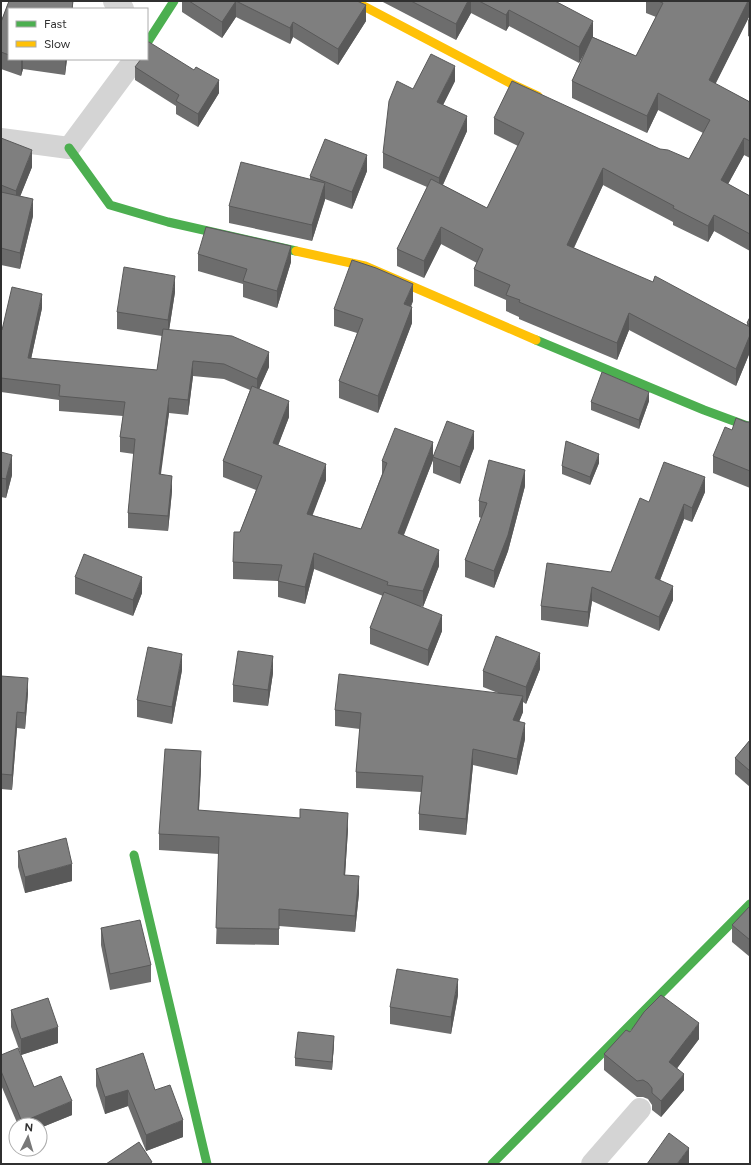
<svg xmlns="http://www.w3.org/2000/svg" width="751" height="1165" font-family="Figtree,sans-serif">
  <style>
    .lines { fill: none; stroke-linecap: round; stroke-linejoin: round }
    .street { stroke: #d4d4d4; stroke-width: 22 }
    .fast { stroke: #4caf50; stroke-width: 9 }
    .slow { stroke: #ffc107; stroke-width: 9 }
    .wall { fill: #6d6d6d }
    .shaded-wall { fill: #595959 }
    .building { fill: #7f7f7f; stroke: #595959 }
  </style>
  <rect width="100%" height="100%" fill="#fff"/>
  <g class="lines">
    <g class="street">
      <path d="M114 1 123 9"/>
      <path d="M1 139 69 148 135 59"/>
      <path d="M592 1164 640 1109"/>
    </g>
    <g class="fast">
      <path d="M147 43 174 1"/>
      <path d="M69 148 110 205 168 222 296 251"/>
      <path d="M536 340 704 410 750 427"/>
      <path d="M134 855 207 1164"/>
      <path d="M492 1164 750 904"/>
    </g>
    <g class="slow">
      <path d="M354 1 510 83 538 96"/>
      <path d="M296 251 365 266 536 340"/>
    </g>
  </g>
  <g class="wall">
    <path d="M9 1H73V9H9V59H67L65 75 23 69 21 76 1 69V22Z"/>
    <path d="M182 1H357L366 21 338 65 293 37 290 44 236 17 222 38 182 12Z"/>
    <path d="M381 1H555L593 37 636 56 656 17 646 13V1H750V15L715 84 750 102V158L744 155 728 184 750 196V251L714 231 708 242 673 225V222L603 185 574 248 747 325V323L750 317V352L736 386 629 330 617 360 519 319V317L506 311V300L474 286V269L477 263 441 244 424 278 397 266V249L427 187 383 168V153L413 89 455 81 443 105 467 131 443 185 487 208 518 146 494 134V118L660 149 689 159 703 133 658 110 647 133 572 98V81L584 54 579 63 509 26 506 31 471 13 456 40Z"/>
    <path d="M750 17V37L748 36V20Z"/>
    <path d="M147 42 219 93 198 127 176 114V106L135 80V67L147 59Z"/>
    <path d="M1 138 32 167 20 196 33 216 20 269 1 265Z"/>
    <path d="M367 171 352 209 325 199 312 241 229 223V206L310 179V176Z"/>
    <path d="M198 254 291 262 277 308 243 297V284L198 271Z"/>
    <path d="M175 292 169 330 269 367 259 389 289 417 278 445 326 480 312 515 361 529 382 474V461L433 455 474 448 460 484 433 473V460L404 535 439 566 423 607 420 606 442 631 428 666 370 644V628L383 596 314 569 305 604 278 597V581L233 579V562L240 532 256 490 223 477V461L250 390 224 379 193 376 188 415 169 413 160 475 172 491 168 531 128 528V513L134 454 120 452V437L123 416 59 411V400L1 392V330H2L42 308 31 359 157 370 162 336 117 329V312Z"/>
    <path d="M413 301 411 307 412 323 378 413 339 398V381L357 333 334 326V309Z"/>
    <path d="M649 401 639 429 591 410V402Z"/>
    <path d="M746 422H750V488L713 473V456L732 430Z"/>
    <path d="M1 452 12 475 6 498 1 497Z"/>
    <path d="M599 463 590 485 562 474V466Z"/>
    <path d="M525 486 508 551 494 588 465 577V560L481 518 479 517V501Z"/>
    <path d="M705 492 692 522 684 519 660 580 673 600 659 631 592 601 588 627 541 620V606L611 572 649 502Z"/>
    <path d="M75 577 142 593 133 616 75 594Z"/>
    <path d="M540 669 526 704 523 702V712L519 722 525 739 517 775 473 765 466 835 419 830V814L421 792 356 788V772L360 729 335 726V710L498 693 483 687V671Z"/>
    <path d="M182 670 172 724 137 717V700Z"/>
    <path d="M273 673 268 706 233 702V685Z"/>
    <path d="M1 676 28 693 25 729 17 728 12 790 1 789Z"/>
    <path d="M750 740V787L735 774V758Z"/>
    <path d="M201 767 199 810 348 829 345 875 359 893 355 932 279 926V945L216 944 219 854 159 850V834Z"/>
    <path d="M18 851 72 881 25 893 18 867Z"/>
    <path d="M750 906V957L732 942V925Z"/>
    <path d="M101 928 151 965V982L110 990 101 945Z"/>
    <path d="M458 995 451 1034 390 1024V1007Z"/>
    <path d="M11 1010 58 1043 21 1055 11 1027Z"/>
    <path d="M630 1032 699 1039 677 1068 684 1090 661 1117 652 1110V1105L648 1099 643 1097H637L604 1070V1054Z"/>
    <path d="M334 1044 332 1070 295 1066V1058Z"/>
    <path d="M1 1055 34 1087 72 1115 40 1128V1125H18L1 1085Z"/>
    <path d="M96 1069 155 1090 183 1137 146 1151 128 1106 105 1114 96 1086Z"/>
  </g>
  <g class="shaded-wall">
    <path d="M236 1V17L222 38V22Z"/>
    <path d="M468 1H471V13L456 40V24Z"/>
    <path d="M748 1H750V15L709 97V80Z"/>
    <path d="M366 5V21L338 65V49Z"/>
    <path d="M509 10V26L506 31V15Z"/>
    <path d="M593 21V37L579 63V47Z"/>
    <path d="M293 22V37L290 44V28Z"/>
    <path d="M21 59H23V69L21 76Z"/>
    <path d="M65 59H67L65 75Z"/>
    <path d="M455 66V81L437 117V102Z"/>
    <path d="M219 80V93L198 127V114Z"/>
    <path d="M658 93V110L647 133V116Z"/>
    <path d="M467 116V131L439 193V178Z"/>
    <path d="M744 138V155L721 197V180Z"/>
    <path d="M32 150V167L16 207V191Z"/>
    <path d="M367 155V171L352 209V192Z"/>
    <path d="M603 168V185L567 262V245Z"/>
    <path d="M325 183V200L312 241V225Z"/>
    <path d="M33 199V216L20 269V253Z"/>
    <path d="M714 215V231L708 242V226Z"/>
    <path d="M441 227V244L424 278V261Z"/>
    <path d="M291 246V262L277 308V291Z"/>
    <path d="M175 276V292L168 337V320Z"/>
    <path d="M413 284V301L404 320V304Z"/>
    <path d="M42 294V308L28 373V358Z"/>
    <path d="M412 307V323L378 413V396Z"/>
    <path d="M629 313V330L617 360V343Z"/>
    <path d="M750 335V352L736 386V369Z"/>
    <path d="M269 352V367L257 394V379Z"/>
    <path d="M193 361V376L188 415V400Z"/>
    <path d="M649 392V401L639 429V420Z"/>
    <path d="M169 398V413L159 489V474Z"/>
    <path d="M289 401V417L273 459V443Z"/>
    <path d="M474 431V448L460 484V467Z"/>
    <path d="M433 442V460L398 549V533Z"/>
    <path d="M599 454V463L590 485V477Z"/>
    <path d="M12 455V475L6 498V479Z"/>
    <path d="M326 464V480L307 530V514Z"/>
    <path d="M525 470V486L508 551 494 588V571Z"/>
    <path d="M172 476V491L168 531V516Z"/>
    <path d="M705 477V492L692 522V508Z"/>
    <path d="M684 504V519L655 593V578Z"/>
    <path d="M439 550V566L423 607V591Z"/>
    <path d="M314 553V569L305 604V587Z"/>
    <path d="M142 577V593L133 616V600Z"/>
    <path d="M673 586V600L659 631V617Z"/>
    <path d="M592 587V601L588 627V612Z"/>
    <path d="M442 615V631L428 666V650Z"/>
    <path d="M540 653V669L526 704V687Z"/>
    <path d="M182 654V670L172 724V707Z"/>
    <path d="M273 656V673L268 706V690Z"/>
    <path d="M28 678V693L25 729V713Z"/>
    <path d="M523 696V712L513 736V720Z"/>
    <path d="M17 712V728L12 790V775Z"/>
    <path d="M525 723V739L517 775V759Z"/>
    <path d="M473 749V765L466 835V819Z"/>
    <path d="M201 751V767L198 827V810Z"/>
    <path d="M348 813V829L344 891V875Z"/>
    <path d="M72 864V881L25 893V877Z"/>
    <path d="M359 876V893L355 932V916Z"/>
    <path d="M458 979V995L451 1034V1017Z"/>
    <path d="M699 1023V1039L669 1079V1062Z"/>
    <path d="M58 1027V1043L21 1055V1039Z"/>
    <path d="M334 1036V1044L332 1070V1062Z"/>
    <path d="M684 1074V1090L661 1117V1101Z"/>
    <path d="M128 1090V1106L105 1114V1097Z"/>
    <path d="M72 1101V1115L40 1128V1125H22V1122Z"/>
    <path d="M183 1120V1137L146 1151V1135Z"/>
    <path d="M689 1148V1164H677Z"/>
  </g>
  <g class="building">
    <path d="M9 1H73L72 9H9V55L1 52V22Z"/>
    <path d="M189 1H236L222 22Z"/>
    <path d="M236 1H357L366 5 338 49 293 22 290 28Z"/>
    <path d="M411 1H468L456 24Z"/>
    <path d="M479 1H555L593 21 579 47 509 10 506 15Z"/>
    <path d="M658 1H748L709 80 750 102V141L744 138 721 180 750 196V234L714 215 708 226 673 208 674 206 603 168 567 245 653 282 655 276 750 327V335L736 369 629 313 617 343 519 302 520 300 506 295 510 285 474 269 483 249 441 227 424 261 397 249 431 179 487 208 524 133 494 118 512 81 660 149 668 150 689 159 710 120 658 93 647 116 572 81 592 37 636 56 663 3Z"/>
    <path d="M147 42H149L194 70 196 67 219 80 198 114 176 101 179 95 135 67 141 59H147Z"/>
    <path d="M431 54 455 66 437 102 467 116 439 178 383 153 389 101 397 81 413 89Z"/>
    <path d="M1 138 32 150 16 191 1 185Z"/>
    <path d="M325 139 367 155 352 192 310 176Z"/>
    <path d="M241 162 325 183 312 225 229 206Z"/>
    <path d="M1 192 33 199 20 253 1 248Z"/>
    <path d="M206 227 291 246 277 291 243 281 247 269 198 254Z"/>
    <path d="M352 260 376 268 413 284 404 304 412 307 378 396 339 381 363 319 334 309Z"/>
    <path d="M124 267 175 276 168 320 117 312Z"/>
    <path d="M12 287 42 294 28 358 157 370 163 329 232 336 269 352 257 379 224 364 193 361 188 400 169 398 159 474 172 476 168 516 128 513 135 439 120 437 125 402 59 396 60 385 1 378V330H2Z"/>
    <path d="M750 317V325L747 323Z"/>
    <path d="M602 372 649 392 639 420 591 402Z"/>
    <path d="M252 386 289 401 273 443 326 464 307 514 361 529 387 463 382 461 395 428 433 442 398 533 439 550 423 591 387 585 388 582 314 553 305 587 278 581 282 565 233 562 234 532H240L262 476 223 461Z"/>
    <path d="M736 418 746 422H750V471L713 456 725 427 732 430Z"/>
    <path d="M447 421 474 431 460 467 433 457Z"/>
    <path d="M566 441 599 454 590 477 562 466Z"/>
    <path d="M1 452 12 455 6 479 1 478Z"/>
    <path d="M489 460 525 470 508 535 494 571 465 560 487 503 479 501Z"/>
    <path d="M664 462 705 477 692 508 684 504 655 578 673 586 659 617 592 587 588 612 541 606 547 563 611 572 640 498 649 502Z"/>
    <path d="M84 554 142 577 133 600 75 577Z"/>
    <path d="M384 592 442 615 428 650 370 628Z"/>
    <path d="M496 636 540 653 526 687 483 671Z"/>
    <path d="M148 647 182 654 172 707 137 700Z"/>
    <path d="M238 651 273 656 268 690 233 685Z"/>
    <path d="M339 674 523 696 513 720 525 723 517 759 473 749 466 819 419 814 423 776 356 772 361 713 335 710Z"/>
    <path d="M1 676 28 678 25 713 17 712 12 775 1 774Z"/>
    <path d="M750 740V771L735 758Z"/>
    <path d="M165 749 201 751 198 810 300 818V809L348 813 344 875 359 876 355 916 279 909V929L216 928 219 837 159 834Z"/>
    <path d="M66 838 72 864 25 877 18 851Z"/>
    <path d="M750 906V940L732 925Z"/>
    <path d="M140 920 151 965 110 974 101 928Z"/>
    <path d="M397 969 458 979 451 1017 390 1007Z"/>
    <path d="M661 995 699 1023 669 1062 684 1074 661 1101 652 1093V1088L648 1083 643 1080 637 1081 604 1054 626 1030 630 1032 644 1012Z"/>
    <path d="M48 998 58 1027 21 1039 11 1010Z"/>
    <path d="M298 1032 334 1036 332 1062 295 1058Z"/>
    <path d="M18 1048 34 1087 61 1076 72 1101 22 1122 1 1071V1055Z"/>
    <path d="M143 1053 155 1090 170 1085 183 1120 146 1135 128 1090 105 1097 96 1069Z"/>
    <path d="M669 1133 689 1148 677 1164H647Z"/>
    <path d="M139 1142 152 1162 149 1164H106Z"/>
  </g>
  <rect width="751" height="1165" fill="none" stroke="#303030" stroke-width="4"/>
  <rect x="8" y="8" width="140" height="52" fill="#ffffff" stroke="#acacac"/>
  <rect x="16" y="21" width="20" height="6" fill="#4caf50" stroke="#acacac"/>
  <text x="44" y="28" font-size="12" fill="#303030">Fast</text>
  <rect x="16" y="41" width="20" height="6" fill="#ffc107" stroke="#acacac"/>
  <text x="44" y="48" font-size="12" fill="#303030">Slow</text>
  <g transform="translate(28 1137) rotate(5)"><circle r="19" fill="#ffffff" stroke="#acacac"/>
  <path d="M0-3L7 15L0 10L-7 15Z" fill="#787878"/>
  <text y="-6" font-size="11" font-weight="bold" text-anchor="middle" fill="#303030">N</text>
  </g>
</svg>
